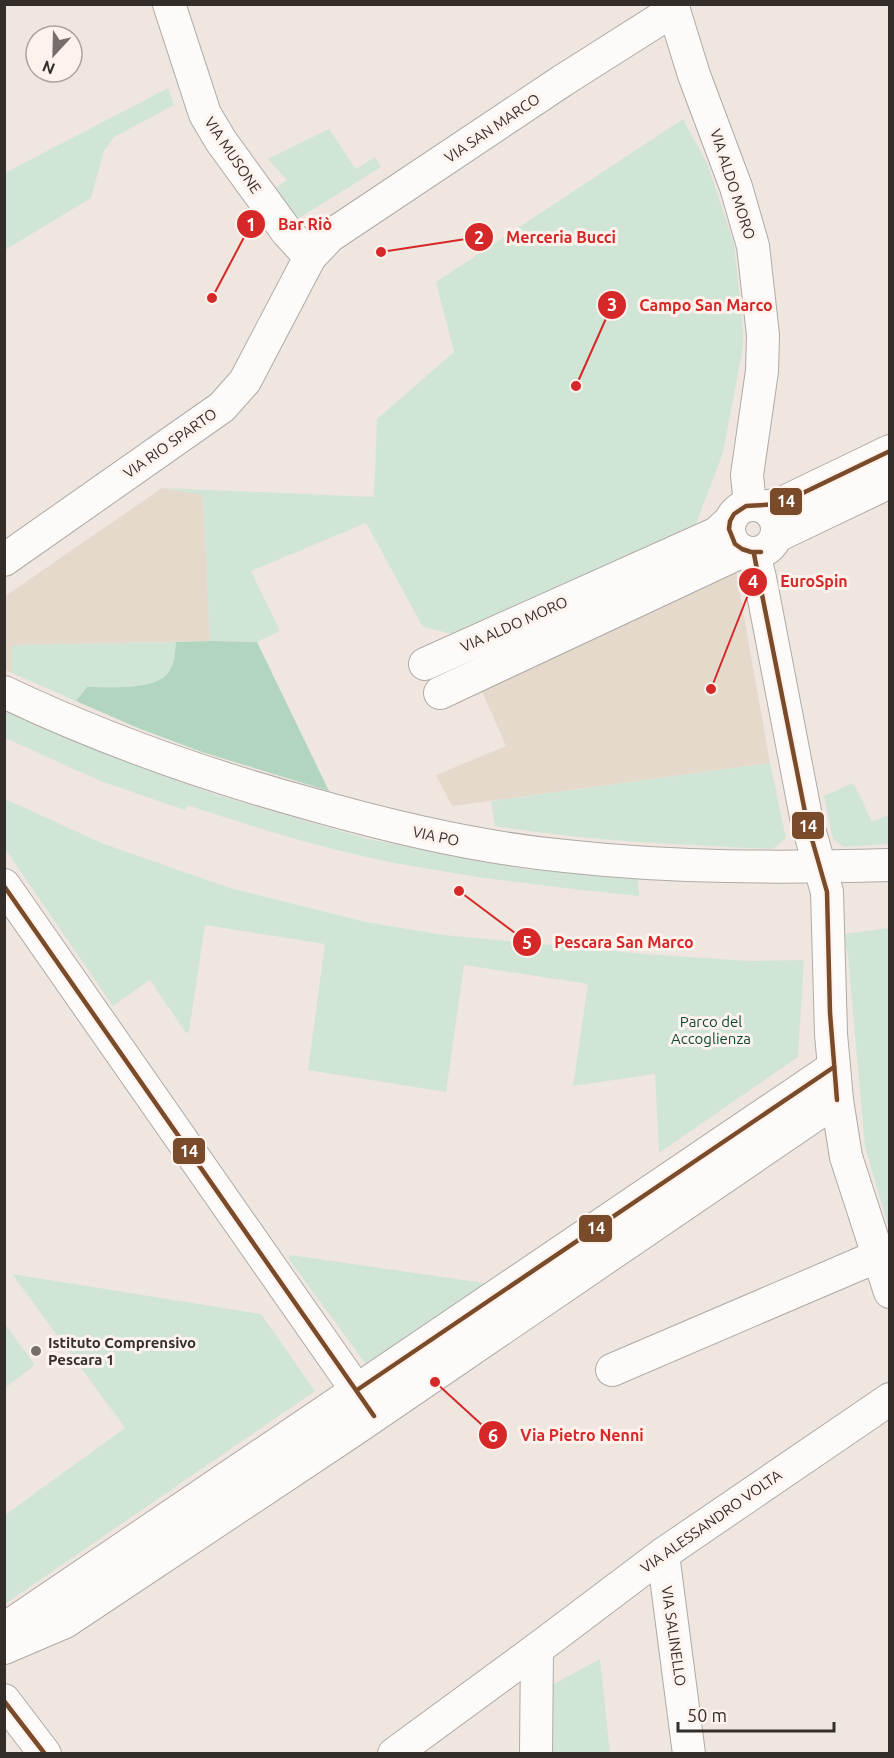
<svg xmlns="http://www.w3.org/2000/svg" width="894" height="1758" font-family="Ubuntu,sans-serif">
  <style>
    .commercial { fill: #e5d9cc }
    .green { fill: #d1e5d6 }
    .forest { fill: #b2d5c0 }
    .lines { fill: none; stroke-linecap: round; stroke-linejoin: round }
    .minor-casing { stroke: #b0aaa5; stroke-width: 34 }
    .minor { stroke: #fdfbfa; stroke-width: 32 }
    .bus-1-casing { stroke: #fdf3ec; stroke-width: 9 }
    .bus-1 { stroke: #7a4b2a; stroke-width: 4.5 }
    .poi-dot { fill: #756e69; stroke: #fdf3ec; stroke-width: 2 }
    .labels { text-anchor: middle; dominant-baseline: central; stroke-width: 6; stroke-linejoin: round; paint-order: stroke }
    .street-label { font-size: 15px; fill: #342e2a; stroke: #fdf3ec }
    .park-label { font-size: 15px; fill: #0f4934; stroke: #fdf3ec }
    .poi-label { font-size: 15px; font-weight: bold; fill: #342e2a; stroke: #fdf3ec; text-anchor: start }
    .leader { fill: none; stroke: #d62828; stroke-width: 2 }
    .callout-dot { fill: #d62828; stroke: #fdf3ec; stroke-width: 2 }
    .mark-label { font-size: 18px; text-anchor: middle; font-weight: bold; fill: #fff }
    .callout-label { font-size: 16px; text-anchor: middle; font-weight: bold; fill: #d62828; stroke: #fdf3ec; stroke-width: 6; stroke-linejoin: round; paint-order: stroke }
    .line-badge { stroke: #fdf3ec; stroke-width: 2 }
    .badge-label { font-size: 16px; text-anchor: middle; font-weight: bold; fill: #fff }
  </style>
  <rect width="100%" height="100%" fill="#efe6df"/>
  <g class="commercial">
    <path d="M162 488 203 494 210 641 13 645 12 673 5 670 4 597Z"/>
    <path d="M696 524 736 572 770 763 452 806 436 775 506 746 457 635Z"/>
  </g>
  <g class="green">
    <path d="M168 88 174 105 114 137 104 151 91 198 5 250V173Z"/>
    <path d="M683 119 708 165 734 244 743 328V347L723 453 696 524 457 635 423 627 366 523 251 571 280 631 257 642 210 641 203 495 164 488 374 497 377 419 454 352 436 282Z"/>
    <path d="M329 129 356 169 375 157 381 167 288 225 266 195 287 180 268 159Z"/>
    <path d="M176 642C175 652 175 664 168 673 154 691 109 687 87 687L76 701 12 673V645Z"/>
    <path d="M5 710 126 761 214 794 368 839 526 869 638 879 639 896C563 888 487 880 412 866 336 853 260 829 187 805L185 810 103 782 5 738Z"/>
    <path d="M770 763 786 838 773 849C680 845 588 841 495 826L491 801Z"/>
    <path d="M852 783 856 788 872 822 889 815V844L844 847 833 839 824 796Z"/>
    <path d="M5 799 104 844 230 888 366 922 444 935 645 954 750 961 804 960 798 1057 659 1153 655 1074 573 1086 588 984 464 965 446 1092 308 1070 325 944 205 925 189 1032 186 1033 150 980 113 1006 5 849Z"/>
    <path d="M889 928V1229L865 1147 848 956 843 934Z"/>
    <path d="M291 1255 484 1283 486 1288 369 1368 288 1258Z"/>
    <path d="M12 1274 261 1314 315 1391 5 1604V1515L125 1428Z"/>
    <path d="M5 1324 35 1365 5 1388 4 1324Z"/>
    <path d="M600 1659 610 1753 549 1754 550 1686Z"/>
  </g>
  <path class="forest" d="M210 641 257 642 329 791 202 752 138 728 76 701 87 687C109 687 154 691 168 673 175 664 175 652 176 642Z"/>
  <g class="lines">
    <defs>
      <g id="minor">
        <path d="M169 4 205 114 221 141 287 232 310 257"/>
        <path d="M672 4 694 75 736 187 753 246 763 335 762 371 747 475 750 505"/>
        <circle cx="753" cy="529" r="24"/>
        <path d="M763 507 780 504 890 451"/>
        <path d="M777 536 890 482"/>
        <path d="M754 554 760 578 807 822 827 892 831 1034 837 1100 846 1157 890 1292"/>
        <path d="M4 560 222 407 245 381 310 257 330 236 562 81 674 10"/>
        <path d="M425 664 717 533 731 520"/>
        <path d="M4 692C105 740 211 777 318 806 399 829 481 848 565 856 674 868 780 868 890 865"/>
        <path d="M440 693 743 551"/>
        <path d="M4 885 369 1408"/>
        <path d="M612 1370 878 1256"/>
        <path d="M663 1554 689 1754"/>
        <path d="M4 1629 834 1067"/>
        <path d="M4 1648 65 1622 352 1431 837 1100"/>
        <path d="M4 1700 45 1754"/>
        <path d="M394 1754 537 1649 663 1554 890 1399"/>
        <path d="M536 1754 537 1649"/>
      </g>
    </defs>
    <use href="#minor" class="minor-casing"/>
    <use href="#minor" class="minor"/>
    <defs>
      <g id="bus-1">
        <path d="M761 552H751L742 549 735 544 729 529 730 521 734 514 746 506 780 504 890 451"/>
        <path d="M754 554 807 822 827 892 830 1013 837 1100"/>
        <path d="M4 886 374 1416"/>
        <path d="M357 1390 834 1067"/>
        <path d="M4 1701 45 1754"/>
      </g>
    </defs>
    <use href="#bus-1" class="bus-1-casing"/>
    <use href="#bus-1" class="bus-1"/>
  </g>
  <circle class="poi-dot" cx="36" cy="1351" r="6"/>
  <g class="labels">
    <g class="street-label">
      <text transform="translate(492 128) rotate(-34)">VIA SAN MARCO</text>
      <text transform="translate(233 155) rotate(56)">VIA MUSONE</text>
      <text transform="translate(733 184) rotate(72)">VIA ALDO MORO</text>
      <text transform="translate(170 443) rotate(-35)">VIA RIO SPARTO</text>
      <text transform="translate(514 624) rotate(-24)">VIA ALDO MORO</text>
      <text transform="translate(436 836) rotate(12)">VIA PO</text>
      <text transform="translate(711 1521) rotate(-35)">VIA ALESSANDRO VOLTA</text>
      <text transform="translate(674 1636) rotate(82)">VIA SALINELLO</text>
    </g>
    <g class="park-label">
      <text x="711" y="1021">Parco del<tspan x="711" dy="17">Accoglienza</tspan></text>
    </g>
    <g class="poi-label">
      <text x="48" y="1342">Istituto Comprensivo<tspan x="48" dy="17">Pescara 1</tspan></text>
    </g>
  </g>
  <path class="leader" d="M212 298L251 224M381 252L479 237M576 386L612 305M711 689L753 582M459 891L527 942M435 1382L493 1435"/>
  <g class="callout-dot">
    <circle cx="212" cy="298" r="6"/>
    <circle cx="381" cy="252" r="6"/>
    <circle cx="576" cy="386" r="6"/>
    <circle cx="711" cy="689" r="6"/>
    <circle cx="459" cy="891" r="6"/>
    <circle cx="435" cy="1382" r="6"/>
    <circle cx="251" cy="224" r="15"/>
    <circle cx="479" cy="237" r="15"/>
    <circle cx="612" cy="305" r="15"/>
    <circle cx="753" cy="582" r="15"/>
    <circle cx="527" cy="942" r="15"/>
    <circle cx="493" cy="1435" r="15"/>
  </g>
  <g class="mark-label">
    <text x="251" y="231">1</text>
    <text x="479" y="244">2</text>
    <text x="612" y="311">3</text>
    <text x="753" y="588">4</text>
    <text x="527" y="949">5</text>
    <text x="493" y="1442">6</text>
  </g>
  <g class="callout-label">
    <text x="305" y="230">Bar Riò</text>
    <text x="561" y="243">Merceria Bucci</text>
    <text x="706" y="311">Campo San Marco</text>
    <text x="814" y="587">EuroSpin</text>
    <text x="624" y="948">Pescara San Marco</text>
    <text x="582" y="1441">Via Pietro Nenni</text>
  </g>
  <g class="line-badge">
    <rect x="769" y="487" width="34" height="29" rx="6" fill="#7a4b2a"/>
    <rect x="791" y="811" width="34" height="29" rx="6" fill="#7a4b2a"/>
    <rect x="172" y="1137" width="34" height="28" rx="6" fill="#7a4b2a"/>
    <rect x="578" y="1214" width="35" height="29" rx="6" fill="#7a4b2a"/>
  </g>
  <g class="badge-label">
    <text x="786" y="507">14</text>
    <text x="808" y="832">14</text>
    <text x="189" y="1157">14</text>
    <text x="596" y="1234">14</text>
  </g>
  <rect width="894" height="1758" fill="none" stroke="#342e2a" stroke-width="12"/>
  <g transform="translate(54 54) rotate(202)"><circle r="28" fill="#fdf3ec" stroke="#ada49e" stroke-width="1.5"/>
  <path d="M0-4.5L10 22L0 15L-10 22Z" fill="#756e69"/>
  <text y="-9" font-size="16" font-weight="bold" text-anchor="middle" fill="#342e2a">N</text>
  </g>
  <path d="M678 1722v9h156v-9" fill="none" stroke="#342e2a" stroke-width="3"/>
  <text x="687" y="1722" font-size="18" fill="#342e2a" stroke="#fdf3ec" stroke-width="4.5" paint-order="stroke">50 m</text>
</svg>
